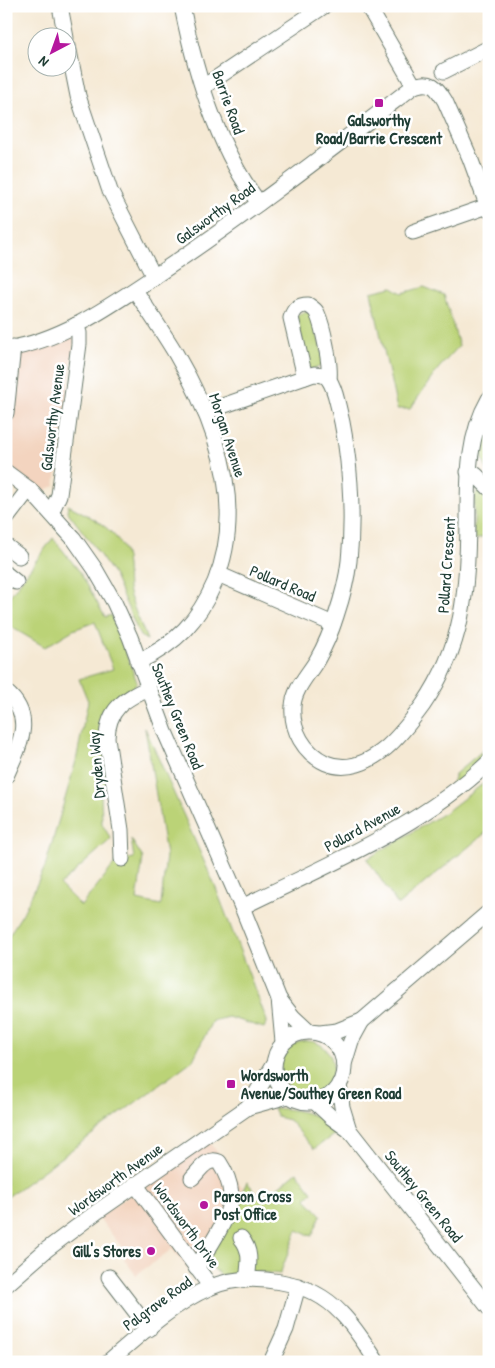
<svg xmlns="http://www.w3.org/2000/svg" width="495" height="1368" font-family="'Patrick Hand',sans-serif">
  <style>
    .built { fill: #f3d4bf }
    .green { fill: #bbd377; stroke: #6d8856 }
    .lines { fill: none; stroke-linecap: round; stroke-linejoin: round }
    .minor-casing { stroke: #6a796c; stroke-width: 17 }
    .minor { stroke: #fff; stroke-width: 15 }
    .poi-dot { fill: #b5179e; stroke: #fff; stroke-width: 2 }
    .labels { text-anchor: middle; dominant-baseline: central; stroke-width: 5; stroke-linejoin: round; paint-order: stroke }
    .street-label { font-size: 16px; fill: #1f3d34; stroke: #fff }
    .poi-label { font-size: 16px; font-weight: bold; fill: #1f3d34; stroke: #fff; text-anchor: start }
  </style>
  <rect width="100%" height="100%" fill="#fff"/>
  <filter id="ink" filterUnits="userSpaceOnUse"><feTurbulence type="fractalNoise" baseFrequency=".02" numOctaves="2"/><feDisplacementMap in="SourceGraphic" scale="10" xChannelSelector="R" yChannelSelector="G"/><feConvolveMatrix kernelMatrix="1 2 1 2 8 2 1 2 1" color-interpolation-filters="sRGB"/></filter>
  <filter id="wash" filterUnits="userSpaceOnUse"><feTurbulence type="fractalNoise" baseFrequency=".0096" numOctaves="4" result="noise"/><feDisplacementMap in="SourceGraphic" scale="20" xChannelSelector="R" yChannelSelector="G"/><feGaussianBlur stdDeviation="1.12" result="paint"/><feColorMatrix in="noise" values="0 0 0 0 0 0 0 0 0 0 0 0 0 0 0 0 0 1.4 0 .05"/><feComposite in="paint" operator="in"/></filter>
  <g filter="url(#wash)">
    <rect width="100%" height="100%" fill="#f5e9d4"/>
    <g class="built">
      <path d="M64 332 75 336 55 486 43 491 38 489 6 464V421L15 350Z"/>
      <path d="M209 1140 234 1177 243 1188 209 1258 192 1274 172 1249 136 1275 124 1259 128 1255 98 1217Z"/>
    </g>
    <g class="green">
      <path d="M392 287 402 293 424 287 444 295 459 346 438 369 410 409H397L371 292Z"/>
      <path d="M307 311 312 316 324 359 322 365 313 370 308 368 297 315Z"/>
      <path d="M488 418H489V472C476 453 483 439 488 418Z"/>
      <path d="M479 490C494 495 489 522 489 535L473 540 475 494Z"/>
      <path d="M68 505C91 517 120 530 126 558 128 568 127 579 128 589 132 606 141 623 147 640L140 636 114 576 95 548 67 511Z"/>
      <path d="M53 538 80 572 105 617 111 615 137 682 132 689 109 710 108 780 101 789 102 824 111 839 60 885 81 906 117 861 134 858 131 839 143 858 137 900 161 905 166 855 145 728 215 886 267 1021 264 1028 228 1017 212 1021 193 1060 6 1198V940L23 913 45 867 76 761 88 701 79 679 113 669 95 622 73 630 45 647 6 624V601Z"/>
      <path d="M489 743V754L450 789 455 774 481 752Z"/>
      <path d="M489 779V830L398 905 367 859 446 812Z"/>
      <circle cx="307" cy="1067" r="26"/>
      <path d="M273 1108C301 1110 317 1113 339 1131L314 1149 289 1120 277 1117Z"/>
      <path d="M297 1172 312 1192 306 1199 321 1215 312 1236 297 1230 280 1274 259 1272 221 1275 214 1269 209 1258 247 1182 262 1200Z"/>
    </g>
  </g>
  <g filter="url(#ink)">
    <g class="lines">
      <defs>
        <g id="minor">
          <path d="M60 6 66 38"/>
          <path d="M182 6C195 72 218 149 259 203"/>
          <path d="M368 6 414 86"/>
          <path d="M68 46 78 96 110 191 154 277"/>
          <path d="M444 71 489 48"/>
          <path d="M203 87 324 6"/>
          <path d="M413 232 488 206"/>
          <path d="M135 290C148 311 163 332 176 354 215 421 247 506 215 582 198 621 177 643 138 662"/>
          <path d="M6 349C61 341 110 306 155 276 244 217 329 151 414 86 431 80 436 86 445 101L470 158 489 210"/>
          <path d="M305 377 291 318C294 309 298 305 308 305 311 307 315 309 317 313 323 326 331 365 329 379"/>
          <path d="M205 412 314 374C320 374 326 375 329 380 334 387 336 397 338 405 350 451 354 514 349 561 347 580 342 598 336 616 331 632 325 646 317 660 308 675 294 689 293 706 291 730 304 753 326 763 347 772 369 762 386 748 400 736 412 720 423 705 464 645 467 592 468 522 468 479 467 437 489 399"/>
          <path d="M6 413 13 347"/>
          <path d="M6 472 29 489 74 539 95 569 114 602 130 637 165 732 242 907 279 999 283 1042"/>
          <path d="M468 472 476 475 489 488"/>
          <path d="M51 513 59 495 79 344V333L76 325"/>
          <path d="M6 519 29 489"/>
          <path d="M6 546 19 556"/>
          <path d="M6 574 16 582"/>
          <path d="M218 574 333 624"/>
          <path d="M6 692C36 717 19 746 6 776"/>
          <path d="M122 859 121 830 107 738C108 708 124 700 148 688"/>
          <path d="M242 907C325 866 421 827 489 762"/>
          <path d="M279 999 293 1017 308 1031"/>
          <circle cx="309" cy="1067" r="35"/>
          <path d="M320 1033 337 1031 362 1021 489 912"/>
          <path d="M344 1064 351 1041 362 1021"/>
          <path d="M339 1084 342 1107 349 1130"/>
          <path d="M315 1102 331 1117 349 1130 489 1308"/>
          <path d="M248 1107 273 1065"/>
          <path d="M192 1178C200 1170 207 1157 219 1162 225 1171 230 1183 231 1194 232 1215 207 1251 196 1268"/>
          <path d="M135 1184 211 1287"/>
          <path d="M241 1238C252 1251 249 1264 247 1280"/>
          <path d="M109 1277 149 1329"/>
          <path d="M6 1285 46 1250 98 1211 248 1107 288 1096"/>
          <path d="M108 1362C137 1337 175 1302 209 1288 231 1278 258 1278 281 1282 303 1286 325 1296 341 1313 355 1327 366 1345 377 1362"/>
          <path d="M271 1362 286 1329 298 1286"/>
        </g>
      </defs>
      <use href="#minor" class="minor-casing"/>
      <use href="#minor" class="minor"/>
    </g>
  </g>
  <g class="poi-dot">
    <rect x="374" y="98" width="10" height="10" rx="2.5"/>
    <rect x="226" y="1079" width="10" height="10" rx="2.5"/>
    <circle cx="204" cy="1205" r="5"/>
    <circle cx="151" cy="1251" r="5"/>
  </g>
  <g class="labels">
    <g class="street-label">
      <text transform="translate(229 102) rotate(70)">Barrie Road</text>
      <text transform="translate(215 213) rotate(-36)">Galsworthy Road</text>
      <text transform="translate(52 417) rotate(-83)">Galsworthy Avenue</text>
      <text transform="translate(228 435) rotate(72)">Morgan Avenue</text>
      <text transform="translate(446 565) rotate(-86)">Pollard Crescent</text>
      <text transform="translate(283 583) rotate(23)">Pollard Road</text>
      <text transform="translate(178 716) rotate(68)">Southey Green Road</text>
      <text transform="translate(96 765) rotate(-95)">Dryden Way</text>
      <text transform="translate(362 827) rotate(-29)">Pollard Avenue</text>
      <text transform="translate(115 1179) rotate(-36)">Wordsworth Avenue</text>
      <text transform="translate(424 1196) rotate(51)">Southey Green Road</text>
      <text transform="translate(187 1225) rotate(54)">Wordsworth Drive</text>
      <text transform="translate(157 1303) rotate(-36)">Palgrave Road</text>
    </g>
    <g class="poi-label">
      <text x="379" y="120" text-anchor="middle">Galsworthy<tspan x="379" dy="18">Road/Barrie Crescent</tspan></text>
      <text x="241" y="1075">Wordsworth<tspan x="241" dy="18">Avenue/Southey Green Road</tspan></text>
      <text x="214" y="1196">Parson Cross<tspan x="214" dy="18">Post Office</tspan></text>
      <text x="141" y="1251" text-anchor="end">Gill's Stores</text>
    </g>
  </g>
  <rect width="495" height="1368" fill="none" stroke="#fff" stroke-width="25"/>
  <g transform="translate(52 52) rotate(221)"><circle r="24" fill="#ffffff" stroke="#a5b1ae"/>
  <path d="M0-4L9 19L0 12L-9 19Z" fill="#b5179e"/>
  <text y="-8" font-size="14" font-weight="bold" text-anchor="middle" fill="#1f3d34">N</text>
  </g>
</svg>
